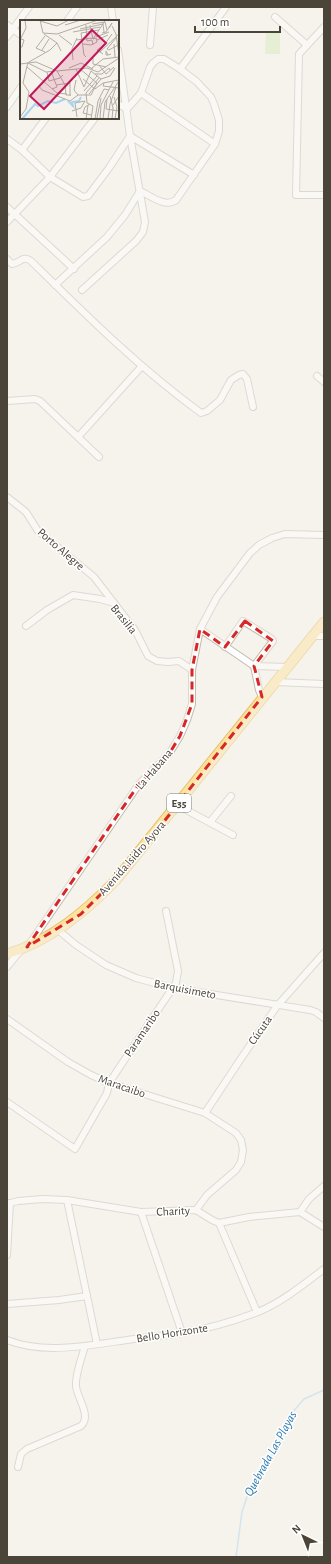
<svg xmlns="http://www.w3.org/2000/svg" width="331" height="1564" font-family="'Alegreya Sans',sans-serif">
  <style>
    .green { fill: #d2eab5 }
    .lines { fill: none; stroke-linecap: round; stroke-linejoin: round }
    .stream { stroke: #a9d4f2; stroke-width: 1.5 }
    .minor-casing { stroke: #c2bbae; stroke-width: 8 }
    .primary-casing { stroke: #e6c16a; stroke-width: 11 }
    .minor { stroke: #fff; stroke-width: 6 }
    .primary { stroke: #ffe39c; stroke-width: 9 }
    .marked { fill: none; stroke: #d62828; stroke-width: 3; stroke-dasharray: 8 5; stroke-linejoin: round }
    .labels { text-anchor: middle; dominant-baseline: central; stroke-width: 3; stroke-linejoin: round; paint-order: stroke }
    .shield { fill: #fff; stroke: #817c74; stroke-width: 1 }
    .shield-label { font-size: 11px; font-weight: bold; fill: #4b4439 }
    .street-label { font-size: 12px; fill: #4b4439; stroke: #fff }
    .water-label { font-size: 13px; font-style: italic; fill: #2e7ab2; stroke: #fff }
    .inset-river { fill: none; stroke: #a9d4f2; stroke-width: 2 }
    .inset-road { fill: none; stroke: #b2ada4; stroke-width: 1 }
    .view { fill: #c2185b; fill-opacity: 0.15; stroke: #c2185b; stroke-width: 2 }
    .inset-edge { fill: none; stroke: #4b4439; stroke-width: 2 }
  </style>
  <rect width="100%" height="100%" fill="#f6f3ec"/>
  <path class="green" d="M280 32V54H265L266 33Z"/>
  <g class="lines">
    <path class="stream" d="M236 1557 242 1512 250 1488 280 1443 290 1415 304 1399 324 1390"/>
    <defs>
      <g id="minor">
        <path d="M111 7 113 21"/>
        <path d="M275 17 307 45"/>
        <path d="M67 21 77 7"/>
        <path d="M7 25 21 35"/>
        <path d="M324 27 299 54 296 195H324"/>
        <path d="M7 37 29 7"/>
        <path d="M150 45 153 7"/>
        <path d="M180 69 226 7"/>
        <path d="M141 93 215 144"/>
        <path d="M7 107 21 87"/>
        <path d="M7 139 22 150 50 177 83 197 88 196 109 168 130 136 194 175"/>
        <path d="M22 150 46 118"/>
        <path d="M7 207 74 269"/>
        <path d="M7 222 50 177 95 118"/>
        <path d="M7 259 12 264C20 263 23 255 31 261 85 314 139 368 201 413L207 411 220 400 231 380 239 375 243 374 247 379 253 407"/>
        <path d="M55 285 107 237 125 215 140 191C151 196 165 208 176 200L215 144 219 131V120L214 104 211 97 197 82 180 69 164 59H158L153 63 150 67 141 93 127 109 118 104"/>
        <path d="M82 290 136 241 143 232 145 222 130 136 118 50"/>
        <path d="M317 376 324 382"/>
        <path d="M7 401 35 399 40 401 99 457"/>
        <path d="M78 437 142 366"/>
        <path d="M7 497 26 512 38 531 94 577 114 603"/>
        <path d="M26 626 47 610 73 595 100 599 114 603 135 630 148 656 157 661 168 662 179 661 192 670"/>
        <path d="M200 629 254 666 259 690 262 697"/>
        <path d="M313 636H324"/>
        <path d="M225 647 243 621 272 639 273 641 254 666"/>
        <path d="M254 666 288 667"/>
        <path d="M275 682 324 684"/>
        <path d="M177 805 233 835"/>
        <path d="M210 822 231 796"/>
        <path d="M58 930 76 945 106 965 136 978 173 988 310 1010 316 1012 324 1018"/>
        <path d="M28 946 139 784 169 754 180 736 187 720 192 704V670L200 629 217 597 250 553 259 545 272 538 285 534 324 535"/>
        <path d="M7 967 20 951"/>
        <path d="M7 1019 68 1062 91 1075 109 1083 205 1113 236 1133 241 1140 243 1150 241 1162 236 1170 207 1195 196 1210"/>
        <path d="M7 1102 75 1149 107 1093 109 1083 176 983 178 971 166 911"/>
        <path d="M205 1113 240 1060 277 1006 324 953"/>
        <path d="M67 1200 97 1344"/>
        <path d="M7 1204 18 1201 43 1199 67 1200 141 1212 196 1210 212 1220 219 1223 249 1217 300 1212"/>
        <path d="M141 1212 182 1333"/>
        <path d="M300 1212 309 1199 324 1186"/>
        <path d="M300 1212 324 1227"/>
        <path d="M219 1223 257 1312"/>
        <path d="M7 1255 10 1203"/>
        <path d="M7 1304 59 1300 87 1296"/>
        <path d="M7 1340C45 1355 89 1345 127 1340 145 1337 164 1336 182 1333 207 1329 234 1321 258 1312 282 1302 303 1285 324 1269"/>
        <path d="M18 1467 21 1454 27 1449 81 1426C92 1416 77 1398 76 1386 75 1375 82 1357 85 1346"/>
      </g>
      <path id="primary" d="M7 954C50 941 85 912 116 880L324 622"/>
    </defs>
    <use href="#minor" class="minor-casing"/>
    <use href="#primary" class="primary-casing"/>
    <use href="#minor" class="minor"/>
    <use href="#primary" class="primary"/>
  </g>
  <path d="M0 0H331V1564H0ZM245 621 273 641 254 666 262 697 129 866 81 914 27 947 139 784 169 754 180 736 192 704V670L200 629 225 647Z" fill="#f6f3ec" fill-opacity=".55" fill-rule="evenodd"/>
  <path class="marked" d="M245 621 273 641 254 666 262 697 129 866 81 914 27 947 139 784 169 754 180 736 192 704V670L200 629 225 647Z"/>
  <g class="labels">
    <rect class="shield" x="167" y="794" width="24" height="18" rx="3"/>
    <g class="shield-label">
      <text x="179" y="803">E35</text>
    </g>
    <g class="street-label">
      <text transform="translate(61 549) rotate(41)">Porto Alegre</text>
      <text transform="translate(124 619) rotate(51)">Brasilia</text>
      <text transform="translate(154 769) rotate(-49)">La Habana</text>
      <text transform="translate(132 858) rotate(-49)">Avenida Isidro Ayora</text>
      <text transform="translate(185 989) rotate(11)">Barquisimeto</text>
      <text transform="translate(260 1030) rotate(-55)">Cúcuta</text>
      <text transform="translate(142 1033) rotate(-56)">Paramaribo</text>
      <text transform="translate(122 1086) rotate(19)">Maracaibo</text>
      <text transform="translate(173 1211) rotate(-3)">Charity</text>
      <text transform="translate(172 1333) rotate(-9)">Bello Horizonte</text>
    </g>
    <g class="water-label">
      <text transform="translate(271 1454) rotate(-61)">Quebrada Las Playas</text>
    </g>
  </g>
  <g transform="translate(20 20)">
    <rect width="99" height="99" fill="#f6f3ec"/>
    <path class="inset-river" d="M48 81 53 86 52 82 59 81 61 77M2 99 15 84 18 86 28 81 36 83 45 79"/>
    <path class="inset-road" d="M20 0 23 13M20 1 37 6 49 0M72 4 85 2 87 10M45 5 61 0M66 5 67 21 72 20 73 25M92 6 96 14 99 35M60 9 83 4 84 12M53 12 80 7M23 13 37 14 78 0M82 13 86 12 92 3 89 8M24 14 37 23 41 31M39 15 52 25M76 17 89 12M96 18 87 29 89 30 98 25M73 19 85 1M0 20 6 8 5 0M56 20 73 18M77 20 88 15M63 24 71 25 77 22 76 18 73 19 70 5M85 24 92 14M94 24 95 37M0 27H2L4 20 1 19M22 30 29 19M25 32 16 28 25 16M80 32 99 14M83 34 77 30 85 24M88 35 86 31V35H88L91 34M66 37 64 35 61 13 79 10M73 38V44L86 47M53 40 52 29 57 18M9 42 30 30 37 23M8 43 26 52 35 51M0 44 16 42 37 51 67 48 78 52 99 38M79 45 86 54 94 47M7 47 37 73 47 74M49 48 61 43 73 49M72 48 83 39 99 37M56 49 64 67M60 49 77 63M31 51 37 67 32 69M37 51 45 65 46 75H51M27 52 29 61 40 58 43 55M75 54H82L89 48 90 50M63 59 75 69 83 63 99 60M56 60 54 70 58 75M25 61 19 66 22 70 50 81 58 75H71L77 63M84 63 83 66 99 68M36 65 50 63V76M64 67 71 51 81 59M64 71 77 56M66 73 67 83 73 86 71 99M66 73 79 58M69 74 81 59 90 56 95 48M90 76 93 88 92 99M94 77 97 87 95 99M87 79 86 89 99 91M70 84 65 87 63 93 71 95M93 85 99 76V68M52 91 61 88 65 81M0 97 6 89 9 72 3 63 8 42M57 97 55 83 65 81M77 98 81 78M66 99 68 85M75 99 78 81 84 69 89 70M80 99 81 85 93 62M83 99 85 82 99 61M88 99 90 84 96 67"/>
    <path class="view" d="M72 10 86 23 24 89 10 76Z"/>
    <rect width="99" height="99" class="inset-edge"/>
  </g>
  <rect width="331" height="1564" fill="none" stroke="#4b4439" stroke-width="16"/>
  <g transform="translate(303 1536) rotate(317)" stroke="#ffffff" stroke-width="3" paint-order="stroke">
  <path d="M0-3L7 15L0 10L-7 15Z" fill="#4b4439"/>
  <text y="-6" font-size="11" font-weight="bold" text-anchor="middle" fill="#4b4439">N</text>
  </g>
  <path d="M195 26v6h85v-6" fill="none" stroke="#4b4439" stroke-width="2"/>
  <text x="201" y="26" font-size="12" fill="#4b4439" stroke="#ffffff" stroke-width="3" paint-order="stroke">100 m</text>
</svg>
